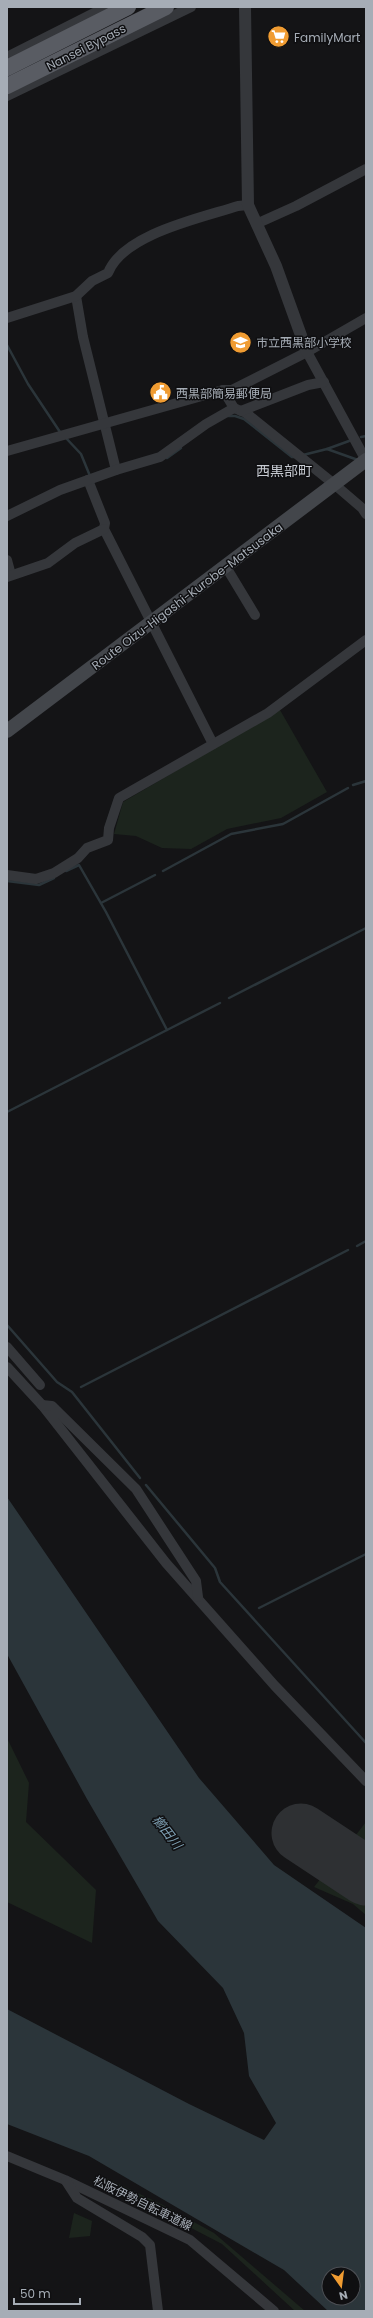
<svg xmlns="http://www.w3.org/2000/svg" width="373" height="2318" font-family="Poppins,'Noto Sans JP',sans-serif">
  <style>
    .green { fill: #1c241d }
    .water { fill: #2b353a; fill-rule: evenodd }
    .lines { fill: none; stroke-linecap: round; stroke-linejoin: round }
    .stream { stroke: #2b353a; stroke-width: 2.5 }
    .runway { stroke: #2e3033; stroke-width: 59 }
    .minor { stroke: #35373b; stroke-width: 10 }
    .tertiary { stroke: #35373b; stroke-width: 12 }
    .secondary { stroke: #43464b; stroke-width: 14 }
    .trunk { stroke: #595c63; stroke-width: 16 }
    .labels { text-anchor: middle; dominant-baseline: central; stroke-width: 3; stroke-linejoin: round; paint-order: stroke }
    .poi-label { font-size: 12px; fill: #a6adb6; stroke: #0f0f11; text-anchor: start }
    .street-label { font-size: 12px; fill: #a6adb6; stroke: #0f0f11 }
    .water-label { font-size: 13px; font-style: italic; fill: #7d9eb1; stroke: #0f0f11 }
    .quarter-label { font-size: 14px; fill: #c7cbd2; stroke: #0f0f11 }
  </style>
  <rect width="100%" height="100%" fill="#141416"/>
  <g class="green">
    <path d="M280 710 327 792 281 818 227 829 191 849 162 848 136 836 114 834 123 802Z"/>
    <path d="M7 1738 29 1783 26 1822 96 1890 92 1943 7 1902Z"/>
    <path d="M366 1822V1869L342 1853Z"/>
    <path d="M333 1863 366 1885V1915L353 1904 314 1887Z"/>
    <path d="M106 2178 161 2204 214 2233 305 2311H295L222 2244 101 2181Z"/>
    <path d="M74 2213 92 2221 90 2236 69 2238Z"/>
  </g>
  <path class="water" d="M7 1497 199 1778 274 1865 366 1928V2311H328L284 2270 89 2156 7 2124V2009L189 2104 264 2140 276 2123 249 2076 244 2033 223 1988 158 1921 87 1799 7 1654ZM329 2274H353V2298H329Z"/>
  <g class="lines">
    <g class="stream">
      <path d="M7 345 28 384 60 432"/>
      <path d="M228 416H235L244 419 292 457H294"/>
      <path d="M65 437 81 454 90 476"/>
      <path d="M361 437 366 436"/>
      <path d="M327 449 349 441"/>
      <path d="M303 455 327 449 358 460"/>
      <path d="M167 458 181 448"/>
      <path d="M353 785 366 781"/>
      <path d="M163 871 231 834 283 824 348 788"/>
      <path d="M7 881 39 885 54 878"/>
      <path d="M101 903 155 875"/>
      <path d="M229 998 366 928"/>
      <path d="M167 1030 220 1003"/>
      <path d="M7 1112 167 1030 106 912 79 865 66 871"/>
      <path d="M357 1246 366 1241"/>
      <path d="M7 1325 57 1382 72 1392 140 1478"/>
      <path d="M81 1387 348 1250"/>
      <path d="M146 1485 215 1568 220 1582 366 1743"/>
      <path d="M259 1608 366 1554"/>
    </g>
    <path class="runway" d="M301 1833 366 1876"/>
    <g class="minor">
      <path d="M7 57 106 7"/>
      <path d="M7 96 191 7"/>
      <path d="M256 224 296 206 366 169"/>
      <path d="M76 296 83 337 116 470"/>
      <path d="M7 318 76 296 92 281 108 273C123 234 201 218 238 206L248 205"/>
      <path d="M307 352 363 455H366"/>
      <path d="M223 390 234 408 246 413 334 484 362 508 366 514"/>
      <path d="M241 411 308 385 324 382"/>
      <path d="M7 451 223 390H232L307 352 366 318"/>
      <path d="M88 480 105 523 104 529 213 744"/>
      <path d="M7 516 60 490 116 470 160 457 206 424 234 408"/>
      <path d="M7 560 11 575"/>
      <path d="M226 567 255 615"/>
      <path d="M7 577 48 563 75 543 104 529"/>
      <path d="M7 875 36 879 54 873 78 858 87 848 108 840 109 828 119 798 268 713 366 640"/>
      <path d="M7 1347 40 1385"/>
      <path d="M7 1367 42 1405 166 1563 275 1686 366 1781"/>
      <path d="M42 1405 52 1406 136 1489 196 1581 198 1597"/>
      <path d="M7 2156 65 2180 190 2240 274 2311"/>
      <path d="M66 2181 77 2198 142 2237 150 2245 158 2311"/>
    </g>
    <path class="tertiary" d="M245 7 248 205 276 266 307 352"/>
    <path class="secondary" d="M7 731 366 460"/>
    <g class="trunk">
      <path d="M7 68 128 7"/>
      <path d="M7 86 166 7"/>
    </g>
  </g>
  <defs>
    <symbol id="supermarket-disc" viewBox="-11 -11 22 22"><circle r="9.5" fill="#f09c32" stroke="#0f0f11"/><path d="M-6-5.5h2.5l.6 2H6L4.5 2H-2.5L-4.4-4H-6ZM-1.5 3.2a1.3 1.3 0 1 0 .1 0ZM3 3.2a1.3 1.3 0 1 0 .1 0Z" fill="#fff"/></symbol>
    <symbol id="school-disc" viewBox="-11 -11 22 22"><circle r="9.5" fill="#f09c32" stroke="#0f0f11"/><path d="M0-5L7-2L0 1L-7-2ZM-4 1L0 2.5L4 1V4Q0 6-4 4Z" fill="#fff"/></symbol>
    <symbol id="civic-disc" viewBox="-11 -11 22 22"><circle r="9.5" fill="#f09c32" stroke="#0f0f11"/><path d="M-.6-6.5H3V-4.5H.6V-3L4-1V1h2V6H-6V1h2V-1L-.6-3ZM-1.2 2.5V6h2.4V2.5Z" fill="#fff"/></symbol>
  </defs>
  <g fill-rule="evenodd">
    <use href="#supermarket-disc" x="266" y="24" width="25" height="25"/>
    <use href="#school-disc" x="228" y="330" width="25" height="25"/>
    <use href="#civic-disc" x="148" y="380" width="25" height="25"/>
  </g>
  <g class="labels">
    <g class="poi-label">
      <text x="294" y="37">FamilyMart</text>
      <text x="256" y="342">市立西黒部小学校</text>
      <text x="176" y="393">西黒部簡易郵便局</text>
    </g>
    <g class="street-label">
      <text transform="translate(86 47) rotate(-27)">Nansei Bypass</text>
      <text transform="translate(187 596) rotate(-37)">Route Oizu-Higashi-Kurobe-Matsusaka</text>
      <text transform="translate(143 2203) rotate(26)">松阪伊勢自転車道線</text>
    </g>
    <g class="water-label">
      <text transform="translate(167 1832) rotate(52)">櫛田川</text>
    </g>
    <g class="quarter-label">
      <text x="284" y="471">西黒部町</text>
    </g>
  </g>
  <rect width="373" height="2318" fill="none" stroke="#a6adb6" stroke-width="16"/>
  <g transform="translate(341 2286) rotate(166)"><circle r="19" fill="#0f0f11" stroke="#4b4e53"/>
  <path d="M0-3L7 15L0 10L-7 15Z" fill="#f09c32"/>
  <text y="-6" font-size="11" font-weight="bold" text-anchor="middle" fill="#a6adb6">N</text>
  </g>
  <path d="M14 2298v6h66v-6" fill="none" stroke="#a6adb6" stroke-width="2"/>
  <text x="20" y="2298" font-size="12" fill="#a6adb6" stroke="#0f0f11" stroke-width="3" paint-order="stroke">50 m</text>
</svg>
